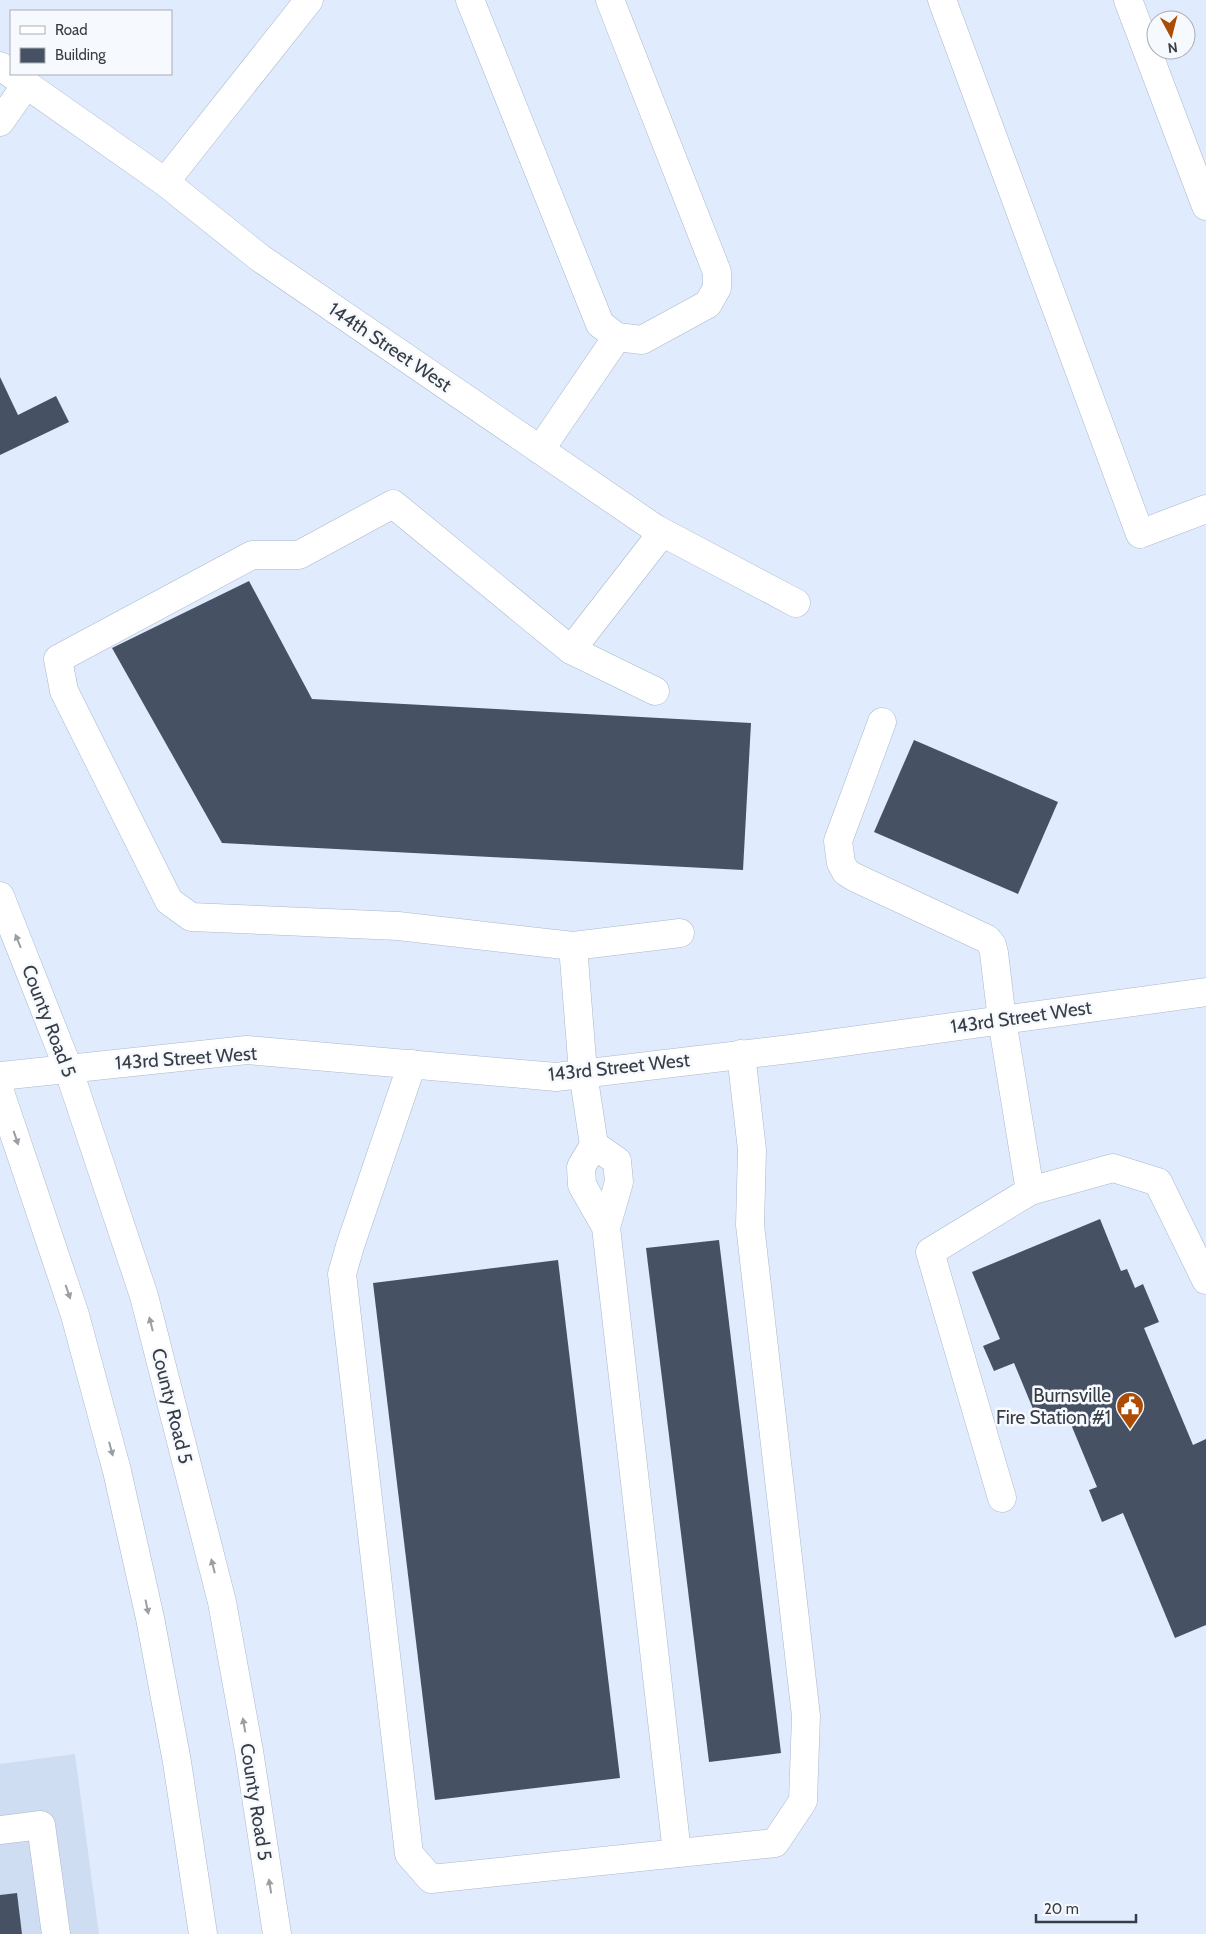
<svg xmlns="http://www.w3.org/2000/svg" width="1206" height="1934" font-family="Cabin,sans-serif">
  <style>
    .built { fill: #cfddf3 }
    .building { fill: #465264 }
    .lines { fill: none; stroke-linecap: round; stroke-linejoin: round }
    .minor-casing { stroke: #aab8cc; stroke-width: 29 }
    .major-casing { stroke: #aab8cc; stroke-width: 29 }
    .minor { stroke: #fff; stroke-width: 28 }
    .major { stroke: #fff; stroke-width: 28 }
    .oneway { fill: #9b9ea2 }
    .labels { text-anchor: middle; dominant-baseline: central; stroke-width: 5; stroke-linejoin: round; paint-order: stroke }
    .street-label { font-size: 19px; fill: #373d45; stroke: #f6f9fd }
    .poi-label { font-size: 19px; fill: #373d45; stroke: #f6f9fd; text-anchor: end }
  </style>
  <rect width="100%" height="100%" fill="#e0ecfd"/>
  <path class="built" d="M75 1754 99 1934H0V1764Z"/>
  <g class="building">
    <path d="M0 377 18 415 56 396 69 422 0 455Z"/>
    <path d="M249 581 312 699 751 723 743 870 222 843 112 648Z"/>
    <path d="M914 740 1058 802 1018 894 874 832Z"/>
    <path d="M1100 1219 1121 1271 1127 1269 1135 1288 1143 1284 1159 1322 1144 1328 1193 1445 1206 1439V1625L1175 1638 1123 1513 1102 1522 1089 1490 1097 1487 1065 1410 1038 1421 1014 1363 994 1371 983 1346 1000 1339 972 1272Z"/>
    <path d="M719 1240 781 1753 709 1762 646 1248Z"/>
    <path d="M558 1260 620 1778 435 1800 373 1283Z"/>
    <path d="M17 1893 22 1934H0V1895Z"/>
  </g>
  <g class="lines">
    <defs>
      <g id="minor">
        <path d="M470 0 600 324 617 337 642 340 708 304 717 288V272L610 0"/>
        <path d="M942 0 1140 534 1206 509"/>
        <path d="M1128 0 1206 206"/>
        <path d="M0 66 165 182 260 258 656 529 796 603"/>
        <path d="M0 122 26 85"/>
        <path d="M165 182 309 0"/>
        <path d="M540 450 617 337"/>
        <path d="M662 533 571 650 393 504 299 555H252L58 659 64 691 169 901 191 917 398 926 573 946 680 933"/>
        <path d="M571 650 655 691"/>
        <path d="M882 722 838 841 841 863 846 872 854 877 987 939 992 945 994 953 1002 1020 1030 1191 930 1252 1002 1498"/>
        <path d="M573 946 583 1073 594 1145 581 1167 582 1185 606 1227 677 1853"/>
        <path d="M412 1064 350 1246 342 1274 409 1854 431 1879 775 1843 803 1801 806 1716 750 1225 752 1150 741 1054"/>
        <path d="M0 1076 247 1050 556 1077 807 1047 1206 992"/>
        <path d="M594 1145 617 1161 619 1182 606 1227"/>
        <path d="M1030 1191 1113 1168 1158 1182 1206 1280"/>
        <path d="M0 1830 41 1825 56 1934"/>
      </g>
      <g id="major">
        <path d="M0 896 68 1068 144 1296 222 1602 249 1751 277 1934"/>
        <path d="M0 1092 75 1315 117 1471 150 1618 177 1762 203 1934"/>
      </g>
    </defs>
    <use href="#minor" class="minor-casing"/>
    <use href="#major" class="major-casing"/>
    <use href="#minor" class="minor"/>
    <use href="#major" class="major"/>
  </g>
  <defs><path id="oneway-solid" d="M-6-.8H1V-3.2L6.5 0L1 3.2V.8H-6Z" transform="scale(1.25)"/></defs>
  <g class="oneway">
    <use href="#oneway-solid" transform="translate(18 941) rotate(-112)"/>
    <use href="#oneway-solid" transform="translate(16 1138) rotate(71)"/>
    <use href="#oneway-solid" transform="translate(68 1292) rotate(71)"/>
    <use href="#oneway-solid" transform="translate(151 1324) rotate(-104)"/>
    <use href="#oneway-solid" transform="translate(111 1449) rotate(75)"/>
    <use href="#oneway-solid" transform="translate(213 1566) rotate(-104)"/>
    <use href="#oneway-solid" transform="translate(147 1607) rotate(78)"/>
    <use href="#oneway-solid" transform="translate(244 1725) rotate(-100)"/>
    <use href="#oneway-solid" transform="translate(270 1886) rotate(-99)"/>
  </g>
  <defs>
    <symbol id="civic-pin" viewBox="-11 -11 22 30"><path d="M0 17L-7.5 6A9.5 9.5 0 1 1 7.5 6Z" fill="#ac4c04" stroke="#f6f9fd"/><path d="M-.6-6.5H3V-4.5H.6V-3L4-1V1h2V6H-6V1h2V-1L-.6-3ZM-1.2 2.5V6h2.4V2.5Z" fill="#fff"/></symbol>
  </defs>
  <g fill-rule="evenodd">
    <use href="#civic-pin" x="1114" y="1390" width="32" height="43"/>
  </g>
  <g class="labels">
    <g class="street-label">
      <text transform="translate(390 347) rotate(34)">144th Street West</text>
      <text transform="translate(1021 1017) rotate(-8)">143rd Street West</text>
      <text transform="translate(49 1021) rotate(69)">County Road 5</text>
      <text transform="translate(186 1058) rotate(-4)">143rd Street West</text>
      <text transform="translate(619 1067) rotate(-6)">143rd Street West</text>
      <text transform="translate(172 1406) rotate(76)">County Road 5</text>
      <text transform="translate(256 1802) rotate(81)">County Road 5</text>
    </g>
    <g class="poi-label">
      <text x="1111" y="1395">Burnsville<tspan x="1111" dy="22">Fire Station #1</tspan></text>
    </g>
  </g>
  <rect x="10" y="10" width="162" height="65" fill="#f6f9fd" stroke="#aaaeb3"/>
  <rect x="20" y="26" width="25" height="8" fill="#ffffff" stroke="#aaaeb3"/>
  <text x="55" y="35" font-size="15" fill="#373d45">Road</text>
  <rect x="20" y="48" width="25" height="15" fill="#465264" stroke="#aaaeb3"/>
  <text x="55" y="60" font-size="15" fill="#373d45">Building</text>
  <g transform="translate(1171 35) rotate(173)"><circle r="24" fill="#f6f9fd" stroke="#aaaeb3"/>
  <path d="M0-4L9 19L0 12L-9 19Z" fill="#ac4c04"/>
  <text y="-8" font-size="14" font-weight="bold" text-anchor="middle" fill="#373d45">N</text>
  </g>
  <path d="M1036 1914v8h100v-8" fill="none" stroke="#373d45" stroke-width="2.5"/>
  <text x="1044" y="1914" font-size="15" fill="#373d45" stroke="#f6f9fd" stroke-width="4" paint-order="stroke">20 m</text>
</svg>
